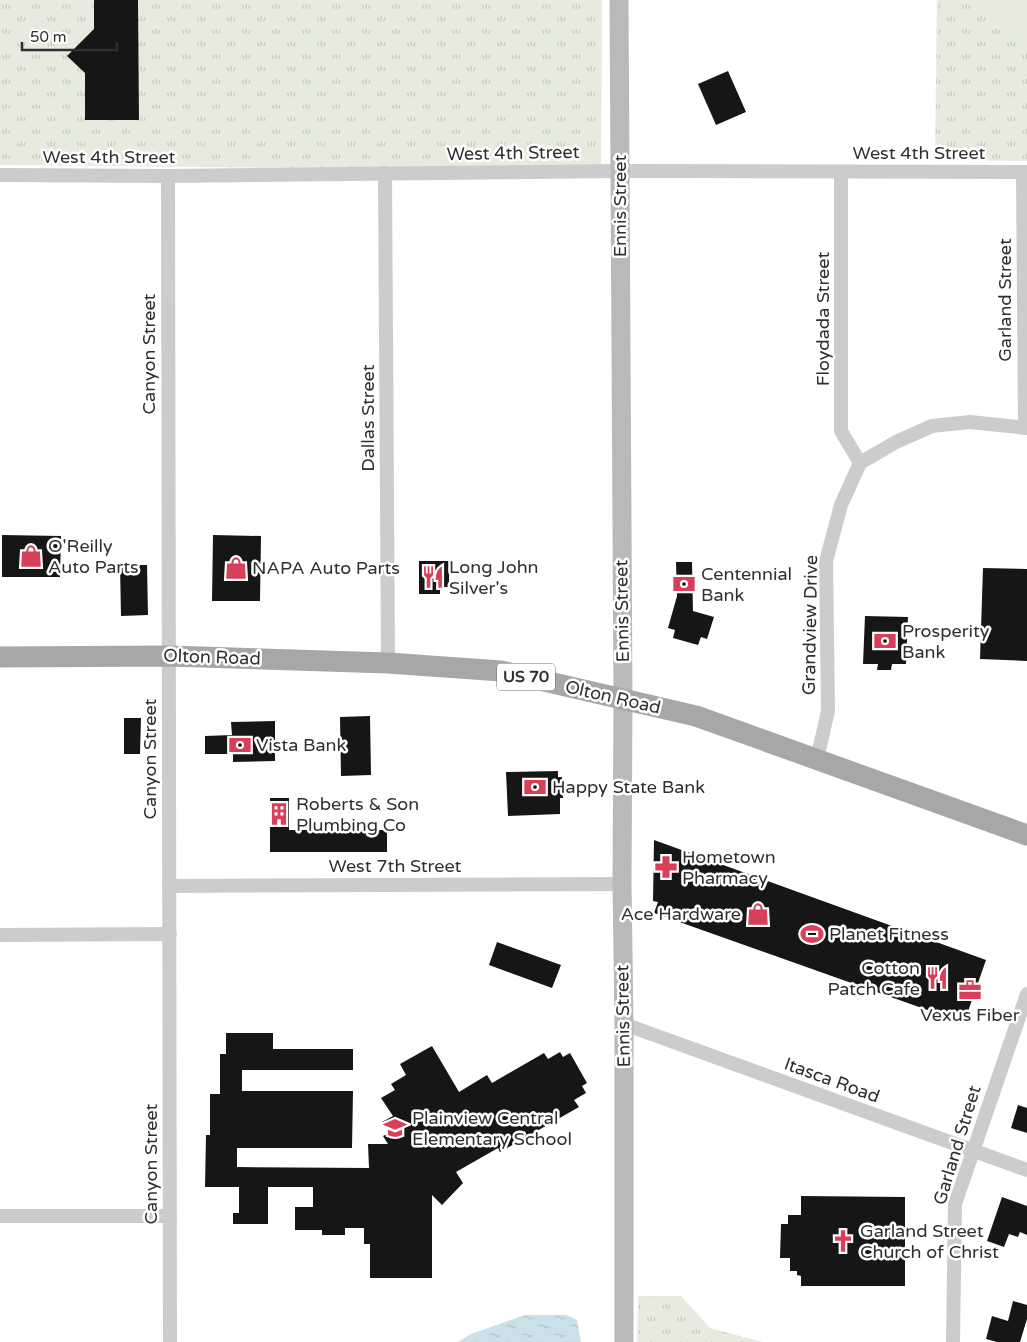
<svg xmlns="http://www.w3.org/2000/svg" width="1027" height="1342" font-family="'Varela Round',sans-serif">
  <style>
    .grass { fill: url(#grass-tufts) }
    .pitch { fill: #e6ebde }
    .water { fill: url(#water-ripples) }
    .building { fill: #161616 }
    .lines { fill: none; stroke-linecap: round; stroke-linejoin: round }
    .minor { stroke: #ccc; stroke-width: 14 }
    .secondary { stroke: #b9b9b9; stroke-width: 19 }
    .primary { stroke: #a7a7a7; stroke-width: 21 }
    .labels { text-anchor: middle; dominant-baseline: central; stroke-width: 5; stroke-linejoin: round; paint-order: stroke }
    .shield { fill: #fff; stroke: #6d6d6d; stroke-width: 1 }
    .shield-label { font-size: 16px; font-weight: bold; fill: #2f2f2f }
    .street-label { font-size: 18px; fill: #2f2f2f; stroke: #fff }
    .poi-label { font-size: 18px; fill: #2f2f2f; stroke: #fff; text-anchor: start }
  </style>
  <defs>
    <pattern id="grass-tufts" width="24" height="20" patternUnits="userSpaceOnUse" patternTransform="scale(1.25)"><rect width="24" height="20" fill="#e6ebde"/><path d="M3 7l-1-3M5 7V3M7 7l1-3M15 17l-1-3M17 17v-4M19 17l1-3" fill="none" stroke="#c6cabf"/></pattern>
    <pattern id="water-ripples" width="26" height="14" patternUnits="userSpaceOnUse" patternTransform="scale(1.25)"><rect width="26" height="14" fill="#cce0e9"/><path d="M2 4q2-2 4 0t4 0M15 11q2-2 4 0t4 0" fill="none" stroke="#b0c0c8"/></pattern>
  </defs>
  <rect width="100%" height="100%" fill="#fff"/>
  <g class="grass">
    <path d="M0 0H602L601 171 0 165Z"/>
    <path d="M937 0H1027V161L935 160Z"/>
    <path d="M638 1296H681L710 1328 762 1342H637Z"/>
  </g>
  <path class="pitch" d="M986 0H1027V44C1016 27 997 18 986 0Z"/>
  <path class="water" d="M525 1315H567L577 1320 581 1342H458L471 1334Z"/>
  <g class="building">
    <path d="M94 0H138L139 120H85V73L67 56 94 29Z"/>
    <path d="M728 71 746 112 716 125 698 84Z"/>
    <path d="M2 535 61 536 60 577H2Z"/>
    <path d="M213 535 261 536 260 601H212Z"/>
    <path d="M419 561H449V587H440V594H419Z"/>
    <path d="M676 562H692L693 611 714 617 707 639 701 637 698 645 673 638 675 630 668 628 677 596Z"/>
    <path d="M120 565H147L148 615 121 616Z"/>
    <path d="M983 568 1027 569V661L980 659Z"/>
    <path d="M865 616 908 617 906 664H892L891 670H877L878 664H863Z"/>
    <path d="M370 716 371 775 341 776 340 717Z"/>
    <path d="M124 718H141L140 754H124Z"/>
    <path d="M275 721V761L233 762V754H205V736L232 735 231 722Z"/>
    <path d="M558 771V777H562L563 798H560V814L508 816 506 772Z"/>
    <path d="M270 798H289V830H387V852H270Z"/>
    <path d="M654 840 986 960 964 1023 654 913 658 902 653 901Z"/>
    <path d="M497 942 561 965 552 988 489 965Z"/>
    <path d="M226 1033H273V1049H353V1070H242V1091H353L352 1148H237V1167L369 1168 368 1144H388L383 1136 389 1133 382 1122 393 1116 381 1098 395 1090 391 1084 406 1075 400 1064 432 1046 459 1092 487 1075 492 1083 544 1053 548 1059 560 1052 563 1057 570 1053 587 1083 582 1086 586 1093 574 1100 579 1107 500 1152 498 1148 456 1172 463 1183 442 1205 432 1195V1278H370V1244H364V1228H345V1235H322V1230H295V1207H313V1187H268V1224H233V1213H239V1187H205L206 1135H210V1094H220V1054H226Z"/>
    <path d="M1018 1105 1027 1108V1133L1011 1128Z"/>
    <path d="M801 1196 905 1197V1286H801V1276L797 1275V1271H790V1258H780L781 1224H788V1215H801Z"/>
    <path d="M1002 1197 1027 1206V1235L1020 1232 1018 1237 1009 1234 1004 1247 987 1241Z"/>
    <path d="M1013 1301 1027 1305V1319L1020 1342H997L986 1339 992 1316 1008 1321Z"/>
  </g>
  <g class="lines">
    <g class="minor">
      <path d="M841 172V431L860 463"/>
      <path d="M1023 172 1025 428"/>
      <path d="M385 173 388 663"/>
      <path d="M0 175 168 176 619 171 1027 172"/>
      <path d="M168 176 170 1342"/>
      <path d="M817 759 828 711 826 561 841 505 860 463 896 442 932 426 970 422 1027 428"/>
      <path d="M169 886 622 884"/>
      <path d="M0 935 170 934"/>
      <path d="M624 1024 1027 1170"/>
      <path d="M0 1216H170"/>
      <path d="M953 1342 955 1204 1027 994"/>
    </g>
    <path class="secondary" d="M619 0 623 699 622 884 624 1024V1342"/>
    <path class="primary" d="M0 657 169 656 388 663 501 671 696 716 1027 835"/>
  </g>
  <defs>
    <symbol id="shop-bare" viewBox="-9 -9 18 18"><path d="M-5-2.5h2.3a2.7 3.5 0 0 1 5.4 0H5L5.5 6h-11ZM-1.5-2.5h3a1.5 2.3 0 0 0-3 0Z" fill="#d83f58" stroke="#fff" stroke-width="2.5" paint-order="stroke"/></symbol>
    <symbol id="restaurant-bare" viewBox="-9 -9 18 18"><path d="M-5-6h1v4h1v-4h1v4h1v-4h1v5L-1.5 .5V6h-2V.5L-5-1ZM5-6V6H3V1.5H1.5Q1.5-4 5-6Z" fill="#d83f58" stroke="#fff" stroke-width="2.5" paint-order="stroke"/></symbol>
    <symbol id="bank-bare" viewBox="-9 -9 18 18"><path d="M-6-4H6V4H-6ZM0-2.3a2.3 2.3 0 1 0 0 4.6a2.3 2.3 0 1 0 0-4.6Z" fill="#d83f58" stroke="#fff" stroke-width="2.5" paint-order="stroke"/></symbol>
    <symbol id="building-bare" viewBox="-9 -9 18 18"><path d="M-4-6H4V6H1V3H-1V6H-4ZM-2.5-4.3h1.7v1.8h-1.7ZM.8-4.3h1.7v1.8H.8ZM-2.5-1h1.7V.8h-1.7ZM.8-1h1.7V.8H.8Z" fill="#d83f58" stroke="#fff" stroke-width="2.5" paint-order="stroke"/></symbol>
    <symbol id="pharmacy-bare" viewBox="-9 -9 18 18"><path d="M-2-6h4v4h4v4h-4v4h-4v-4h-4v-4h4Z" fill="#d83f58" stroke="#fff" stroke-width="2.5" paint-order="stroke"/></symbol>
    <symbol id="stadium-bare" viewBox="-9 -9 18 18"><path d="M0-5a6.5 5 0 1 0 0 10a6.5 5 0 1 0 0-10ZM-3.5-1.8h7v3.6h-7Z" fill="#d83f58" stroke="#fff" stroke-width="2.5" paint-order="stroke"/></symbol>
    <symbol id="office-bare" viewBox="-9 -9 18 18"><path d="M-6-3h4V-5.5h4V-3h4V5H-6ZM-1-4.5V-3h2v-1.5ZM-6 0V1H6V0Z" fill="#d83f58" stroke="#fff" stroke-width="2.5" paint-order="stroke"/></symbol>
    <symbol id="school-bare" viewBox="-9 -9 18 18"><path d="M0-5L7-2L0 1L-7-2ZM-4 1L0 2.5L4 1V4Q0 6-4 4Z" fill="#d83f58" stroke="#fff" stroke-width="2.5" paint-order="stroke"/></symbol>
    <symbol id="church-bare" viewBox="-9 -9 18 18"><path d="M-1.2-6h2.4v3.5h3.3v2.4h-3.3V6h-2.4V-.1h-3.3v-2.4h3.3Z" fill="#d83f58" stroke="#fff" stroke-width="2.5" paint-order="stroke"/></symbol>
  </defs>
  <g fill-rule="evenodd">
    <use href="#shop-bare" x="15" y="540" width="32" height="32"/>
    <use href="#shop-bare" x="220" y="552" width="32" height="32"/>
    <use href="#restaurant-bare" x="417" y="561" width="32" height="32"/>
    <use href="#bank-bare" x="668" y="568" width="32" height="32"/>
    <use href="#bank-bare" x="869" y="625" width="32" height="32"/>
    <use href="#bank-bare" x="224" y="729" width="32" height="32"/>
    <use href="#bank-bare" x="519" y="771" width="32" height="32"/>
    <use href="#building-bare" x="263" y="798" width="32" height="32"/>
    <use href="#pharmacy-bare" x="650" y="851" width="32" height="32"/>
    <use href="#shop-bare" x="742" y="898" width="32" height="32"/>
    <use href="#stadium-bare" x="796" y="918" width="32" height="32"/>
    <use href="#restaurant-bare" x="921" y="962" width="32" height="32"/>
    <use href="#office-bare" x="954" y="974" width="32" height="32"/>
    <use href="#school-bare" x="379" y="1112" width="32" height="32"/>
    <use href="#church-bare" x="827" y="1225" width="32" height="32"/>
  </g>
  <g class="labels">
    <rect class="shield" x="497" y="663.5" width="58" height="27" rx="4"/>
    <g class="shield-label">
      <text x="526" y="677">US 70</text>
    </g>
    <g class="street-label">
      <text transform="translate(513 153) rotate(-1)">West 4th Street</text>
      <text x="919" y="153">West 4th Street</text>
      <text x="109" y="157">West 4th Street</text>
      <text transform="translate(620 206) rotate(-90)">Ennis Street</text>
      <text transform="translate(1005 300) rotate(-90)">Garland Street</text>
      <text transform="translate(823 319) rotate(-90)">Floydada Street</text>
      <text transform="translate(149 354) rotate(-90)">Canyon Street</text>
      <text transform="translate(368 418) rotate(-90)">Dallas Street</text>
      <text transform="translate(622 611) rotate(-91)">Ennis Street</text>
      <text transform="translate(810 625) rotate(-89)">Grandview Drive</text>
      <text transform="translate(212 657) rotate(2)">Olton Road</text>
      <text transform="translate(613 697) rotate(13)">Olton Road</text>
      <text transform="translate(150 759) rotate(-90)">Canyon Street</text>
      <text x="395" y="866">West 7th Street</text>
      <text transform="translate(623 1016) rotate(-91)">Ennis Street</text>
      <text transform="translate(832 1080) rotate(20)">Itasca Road</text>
      <text transform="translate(957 1145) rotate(-73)">Garland Street</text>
      <text transform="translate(151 1164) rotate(-90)">Canyon Street</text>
    </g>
    <g class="poi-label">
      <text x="48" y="546">O'Reilly<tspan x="48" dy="21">Auto Parts</tspan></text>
      <text x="449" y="567">Long John<tspan x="449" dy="21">Silver's</tspan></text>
      <text x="252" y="568">NAPA Auto Parts</text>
      <text x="701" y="574">Centennial<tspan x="701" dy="21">Bank</tspan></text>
      <text x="902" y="631">Prosperity<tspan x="902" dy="21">Bank</tspan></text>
      <text x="256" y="745">Vista Bank</text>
      <text x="552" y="787">Happy State Bank</text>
      <text x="296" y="804">Roberts &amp; Son<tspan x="296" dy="21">Plumbing Co</tspan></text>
      <text x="682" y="857">Hometown<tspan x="682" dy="21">Pharmacy</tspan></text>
      <text x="741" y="914" text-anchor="end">Ace Hardware</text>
      <text x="829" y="934">Planet Fitness</text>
      <text x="920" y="968" text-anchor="end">Cotton<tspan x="920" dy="21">Patch Cafe</tspan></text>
      <text x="970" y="1015" text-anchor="middle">Vexus Fiber</text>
      <text x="412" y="1118">Plainview Central<tspan x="412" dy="21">Elementary School</tspan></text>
      <text x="860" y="1231">Garland Street<tspan x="860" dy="21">Church of Christ</tspan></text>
    </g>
  </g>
  <path d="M22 42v8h95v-8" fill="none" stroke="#2f2f2f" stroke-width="2.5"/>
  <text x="30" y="42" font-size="15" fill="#2f2f2f" stroke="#ffffff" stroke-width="4" paint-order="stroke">50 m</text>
</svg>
